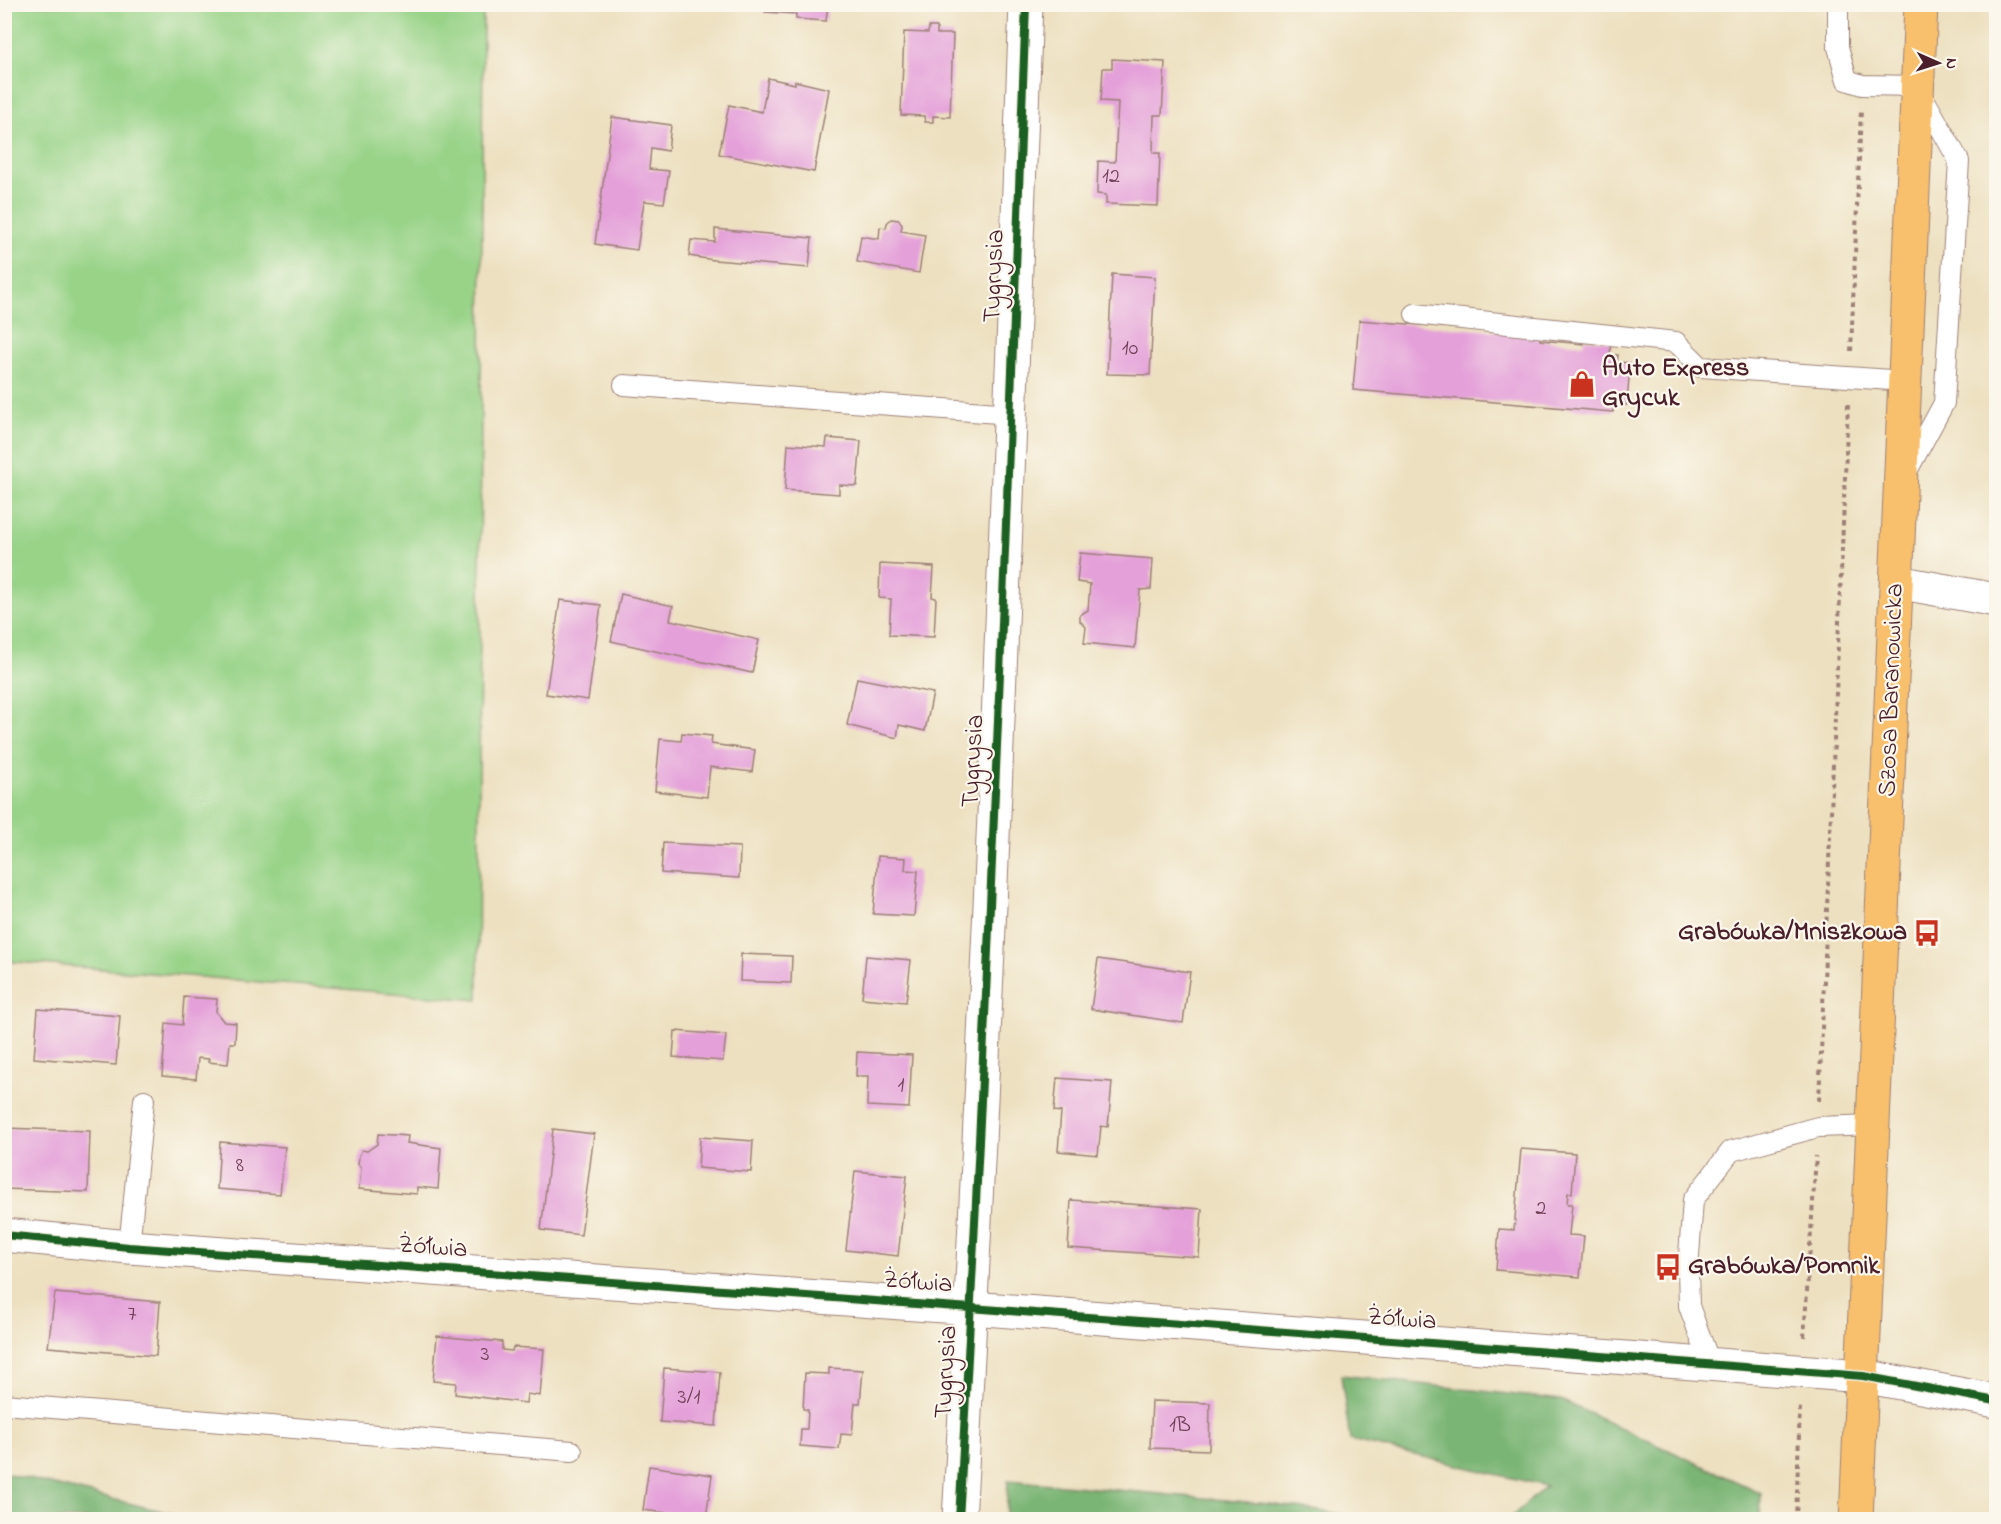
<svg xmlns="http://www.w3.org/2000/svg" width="2001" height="1524" font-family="'Indie Flower',sans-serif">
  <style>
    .green { fill: #98d388; stroke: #71795a; stroke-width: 1.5 }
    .forest { fill: #7ab574; stroke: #626a50; stroke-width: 1.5 }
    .building { fill: #e4a0d9 }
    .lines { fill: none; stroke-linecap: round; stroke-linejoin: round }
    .service-casing { stroke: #9c8076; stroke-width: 22 }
    .minor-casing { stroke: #9c8076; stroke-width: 35 }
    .primary-casing { stroke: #9c8076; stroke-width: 35 }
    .path { stroke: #9c8076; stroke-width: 4; stroke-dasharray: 4.5 4.5; stroke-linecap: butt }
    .service { stroke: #fff; stroke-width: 20 }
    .minor { stroke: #fff; stroke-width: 33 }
    .primary { stroke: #f8bf6c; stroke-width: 33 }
    .cycleway-casing { stroke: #fbf7ec; stroke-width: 11 }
    .cycleway { stroke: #1b5e20; stroke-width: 8 }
    .labels { text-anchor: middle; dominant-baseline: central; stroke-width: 4.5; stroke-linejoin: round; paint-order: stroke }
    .number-label { font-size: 22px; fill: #703f56 }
    .street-label { font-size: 26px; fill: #4a1f2b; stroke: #fbf7ec }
    .poi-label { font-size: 26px; font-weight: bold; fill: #4a1f2b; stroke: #fbf7ec; text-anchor: start }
  </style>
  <rect width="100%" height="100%" fill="#fbf7ec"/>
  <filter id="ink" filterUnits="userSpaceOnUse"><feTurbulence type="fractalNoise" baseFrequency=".0167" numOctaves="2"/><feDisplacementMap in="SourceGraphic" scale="12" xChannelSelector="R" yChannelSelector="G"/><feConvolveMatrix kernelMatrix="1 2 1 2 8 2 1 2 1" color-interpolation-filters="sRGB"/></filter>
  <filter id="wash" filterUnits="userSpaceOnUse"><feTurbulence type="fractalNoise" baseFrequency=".008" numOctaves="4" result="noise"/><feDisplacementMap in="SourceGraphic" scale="24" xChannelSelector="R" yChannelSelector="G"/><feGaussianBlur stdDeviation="1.35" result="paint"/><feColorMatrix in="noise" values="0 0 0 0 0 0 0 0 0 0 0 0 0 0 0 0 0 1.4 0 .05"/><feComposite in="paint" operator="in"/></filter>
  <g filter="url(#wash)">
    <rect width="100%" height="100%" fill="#ede0c0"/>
    <path class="green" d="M4 5H483L478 1000 5 961Z"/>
    <g class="forest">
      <path d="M1341 1375 1561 1400 1761 1493 1760 1519H1509L1546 1486 1350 1440Z"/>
      <path d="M5 1473 174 1514 175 1519H5Z"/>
      <path d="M1008 1480 1269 1504 1375 1519H1006Z"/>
    </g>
    <g id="blocks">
      <g class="building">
        <path d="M766 4H828L826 21 796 19V14L765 12Z"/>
        <path d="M929 27H937V34H953L950 117 933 116V122H925L924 116 901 115 904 32 928 33Z"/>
        <path d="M1112 59 1165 62 1162 115H1154L1153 153H1160L1158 206 1106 204V195L1097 194 1098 161 1115 162 1118 102 1101 101 1103 68H1112Z"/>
        <path d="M768 78 795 84V81L829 89 814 172 719 154 729 105 762 112Z"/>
        <path d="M612 117 671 125 668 151 651 148 649 169 669 171 664 203 644 201 637 250 595 244Z"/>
        <path d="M891 219 899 220 902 225 901 231 925 235 919 273 857 262 861 236 879 239 880 227 886 228 887 223Z"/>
        <path d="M715 229 812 238 809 268 714 260 689 256 691 240 715 242Z"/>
        <path d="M1112 274 1155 277 1150 375 1107 374Z"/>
        <path d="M1359 320 1541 335 1540 340 1584 344V339L1611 341 1610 355H1618L1617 362 1630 363 1627 405 1614 404 1613 412 1353 390Z"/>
        <path d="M827 438 861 441 857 486 839 485V494L785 490 788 444 826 447Z"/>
        <path d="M1080 553 1153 559 1151 589 1140 590 1135 648 1084 643 1086 627 1080 621V615L1088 610 1090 584 1077 582Z"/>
        <path d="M880 564 934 567 932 597 936 598 934 637 889 635 891 599 879 598Z"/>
        <path d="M621 594 673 606 670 620 759 640 752 673 611 641Z"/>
        <path d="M560 600 601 605 588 700 546 694Z"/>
        <path d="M857 678 933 693 925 731 899 725 897 738 847 725Z"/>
        <path d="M682 733 712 736 711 744 755 750 752 772 710 767 707 797 655 791 660 739 681 741Z"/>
        <path d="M663 843 740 847 739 878 661 873Z"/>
        <path d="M878 856 906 858 905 870 918 871 914 916 873 914Z"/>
        <path d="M741 954 792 956 791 983 740 981Z"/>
        <path d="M866 956 911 960 906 1002 862 998Z"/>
        <path d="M1098 959 1190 972 1183 1023 1091 1009Z"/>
        <path d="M184 997 217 999 216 1012 224 1022 236 1023 235 1043H230L228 1064 208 1062 209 1059 198 1058 196 1079 162 1076 166 1023 182 1025Z"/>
        <path d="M38 1009 120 1016 116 1065 34 1058Z"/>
        <path d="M675 1031 726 1035 723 1061 673 1057Z"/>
        <path d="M857 1052 912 1055 909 1108 867 1106 868 1076H856Z"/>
        <path d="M1057 1078 1112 1082 1108 1127 1101 1126 1098 1155 1058 1151 1061 1112 1054 1111Z"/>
        <path d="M4 1128 90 1131 88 1192 4 1189Z"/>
        <path d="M553 1129 594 1134 581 1235 541 1230Z"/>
        <path d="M378 1134 408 1136 407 1143 441 1148 438 1189 417 1187V1194L359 1189 361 1168 358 1164 359 1156 362 1150 367 1151 377 1144Z"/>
        <path d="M700 1137 753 1141 751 1172 698 1168Z"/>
        <path d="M220 1142 285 1147 280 1194 217 1189Z"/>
        <path d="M1521 1149 1575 1153 1572 1193H1568L1567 1204H1572L1569 1235 1584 1236 1580 1277 1496 1270 1499 1229 1514 1230Z"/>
        <path d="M855 1171 907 1176 898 1256 846 1250Z"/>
        <path d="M1071 1200 1202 1209 1199 1257 1068 1248Z"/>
        <path d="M55 1293 160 1302 156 1356 48 1347Z"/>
        <path d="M437 1336 502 1342V1350L512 1351 513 1347 544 1349 540 1396 527 1394 526 1403 455 1394 456 1383 433 1381Z"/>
        <path d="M664 1368 720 1372 716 1426 660 1422Z"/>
        <path d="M829 1368 863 1370 860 1403H855L852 1435 841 1434 839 1449 800 1446 801 1429H807L808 1410 803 1409 805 1373 829 1374Z"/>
        <path d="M1152 1401 1210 1403 1209 1450 1150 1448Z"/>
        <path d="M649 1466 712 1475 706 1518 643 1510Z"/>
      </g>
    </g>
  </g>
  <g filter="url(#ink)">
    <use href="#blocks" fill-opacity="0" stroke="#9c8076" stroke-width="1.5"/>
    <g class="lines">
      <defs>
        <g id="service">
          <path d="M1838 4V47L1847 80 1862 85 1917 86 1959 161 1944 403 1906 473"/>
          <path d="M1415 314 1676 342 1701 367 1906 381"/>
          <path d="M624 385 1011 414"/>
          <path d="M129 1247 144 1100"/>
          <path d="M1711 1366 1689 1306 1688 1269 1693 1200 1731 1151 1818 1127 1874 1125"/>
          <path d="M4 1404 572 1451"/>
        </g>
        <g id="minor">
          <path d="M1897 582 1996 600"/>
          <path d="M4 1235 129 1247 971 1308 1863 1376 1996 1401"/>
          <path d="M959 1520C988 1015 1007 510 1026 4"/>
        </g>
        <path id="primary" d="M1856 1520 1921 4"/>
      </defs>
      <use href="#service" class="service-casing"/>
      <use href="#minor" class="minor-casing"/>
      <use href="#primary" class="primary-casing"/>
      <g class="path">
        <path d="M1851 351 1861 110"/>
        <path d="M1819 1101 1848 404"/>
        <path d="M1804 1337 1816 1156"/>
        <path d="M1796 1520 1800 1405"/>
      </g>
      <use href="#service" class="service"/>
      <use href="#minor" class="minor"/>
      <use href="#primary" class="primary"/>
      <defs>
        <g id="cycleway">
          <path d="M4 1235 129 1247 971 1308 1863 1376 1996 1401"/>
          <path d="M959 1520C988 1015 1007 510 1026 4"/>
        </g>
      </defs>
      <use href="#cycleway" class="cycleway-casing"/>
      <use href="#cycleway" class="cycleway"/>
    </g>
  </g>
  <defs>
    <symbol id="shop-bare" viewBox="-9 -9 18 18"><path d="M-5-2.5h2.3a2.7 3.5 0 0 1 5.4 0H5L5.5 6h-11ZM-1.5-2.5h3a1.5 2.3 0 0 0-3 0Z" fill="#c8321e" stroke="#fbf7ec" stroke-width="2.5" paint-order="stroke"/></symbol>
    <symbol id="bus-bare" viewBox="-9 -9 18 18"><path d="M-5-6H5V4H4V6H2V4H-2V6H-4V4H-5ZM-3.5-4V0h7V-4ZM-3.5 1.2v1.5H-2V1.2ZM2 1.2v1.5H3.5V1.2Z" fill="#c8321e" stroke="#fbf7ec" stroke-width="2.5" paint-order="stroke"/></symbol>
  </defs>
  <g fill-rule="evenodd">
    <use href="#shop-bare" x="1563" y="365" width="38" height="38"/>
    <use href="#bus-bare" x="1908" y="914" width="38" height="38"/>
    <use href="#bus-bare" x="1649" y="1248" width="38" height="38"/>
  </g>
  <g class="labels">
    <g class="number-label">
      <text x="1111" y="177">12</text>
      <text x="1130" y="349">10</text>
      <text x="901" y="1086">1</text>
      <text x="240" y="1166">8</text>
      <text x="1541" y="1209">2</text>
      <text x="132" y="1315">7</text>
      <text x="485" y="1355">3</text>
      <text x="689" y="1398">3/1</text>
      <text x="1180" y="1426">1B</text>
    </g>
    <g class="street-label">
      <text transform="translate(995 276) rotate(-88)">Tygrysia</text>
      <text transform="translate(1892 690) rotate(-88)">Szosa Baranowicka</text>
      <text transform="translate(974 761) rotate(-87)">Tygrysia</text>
      <text transform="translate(433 1248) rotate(4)">Żółwia</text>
      <text transform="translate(918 1283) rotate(4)">Żółwia</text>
      <text transform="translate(1402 1320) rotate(4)">Żółwia</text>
      <text transform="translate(947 1372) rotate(-87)">Tygrysia</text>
    </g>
    <g class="poi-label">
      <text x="1602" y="369">Auto Express<tspan x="1602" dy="30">Grycuk</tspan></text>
      <text x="1907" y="933" text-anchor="end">Grabówka/Mniszkowa</text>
      <text x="1688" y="1267">Grabówka/Pomnik</text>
    </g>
  </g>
  <rect width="2001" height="1524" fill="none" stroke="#fbf7ec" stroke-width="24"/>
  <g transform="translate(1938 63) rotate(93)" stroke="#fbf7ec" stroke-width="4.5" paint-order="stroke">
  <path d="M0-4.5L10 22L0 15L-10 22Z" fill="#4a1f2b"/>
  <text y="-9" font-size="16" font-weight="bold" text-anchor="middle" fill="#4a1f2b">N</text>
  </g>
</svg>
